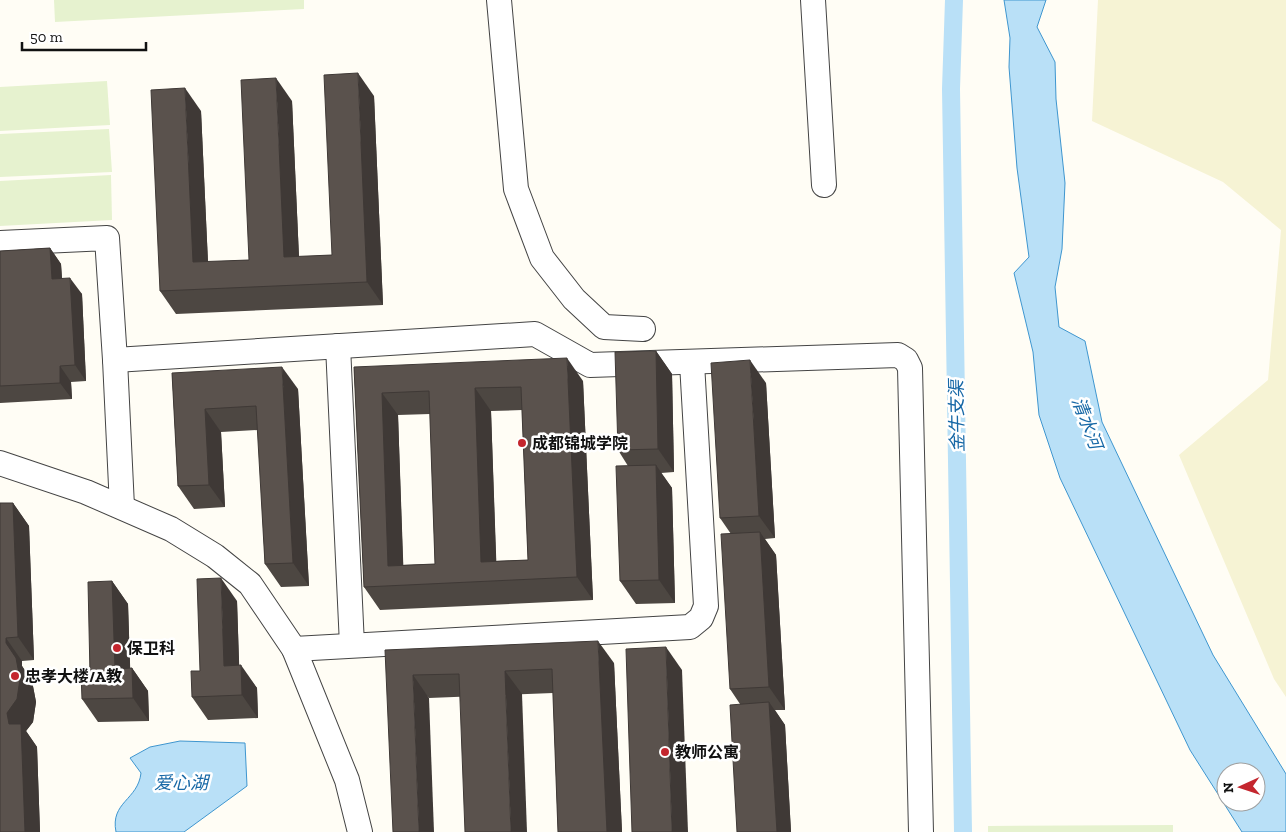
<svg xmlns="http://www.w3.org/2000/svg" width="1286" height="832" font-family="'Zilla Slab','Noto Sans SC',serif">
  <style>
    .farmland { fill: #f6f3d4 }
    .pitch { fill: #e6f2cf }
    .water { fill: #b9e0f7; stroke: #3f96cf; fill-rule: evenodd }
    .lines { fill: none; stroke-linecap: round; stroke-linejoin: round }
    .canal { stroke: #b9e0f7; stroke-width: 18 }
    .minor-casing { stroke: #444; stroke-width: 26 }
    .minor { stroke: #fff; stroke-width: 24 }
    .wall { fill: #4d4742; fill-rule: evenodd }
    .shaded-wall { fill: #3f3936 }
    .building { fill: #5a524d; stroke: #3f3936; fill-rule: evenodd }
    .poi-dot { fill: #c4262e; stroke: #fff; stroke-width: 2 }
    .labels { text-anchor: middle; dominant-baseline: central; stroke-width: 5; stroke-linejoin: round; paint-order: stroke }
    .poi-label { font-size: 16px; font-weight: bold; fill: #111; stroke: #fff; text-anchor: start }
    .water-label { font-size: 18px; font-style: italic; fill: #1768a6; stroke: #fff }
  </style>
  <rect width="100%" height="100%" fill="#fffdf5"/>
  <path class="farmland" d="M1098 0H1286V697L1274 679 1179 455 1268 380 1281 230 1223 182 1092 121Z"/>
  <g class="pitch">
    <path d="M54 0H304V9L55 22Z"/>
    <path d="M107 81 110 125 0 131V87Z"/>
    <path d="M109 129 112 172 0 177V134Z"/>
    <path d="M111 175 112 220 0 226V181Z"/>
    <path d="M1173 825V832H988V826Z"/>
  </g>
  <g class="water">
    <path d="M1004 0H1046L1037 27 1055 62 1056 99 1065 183 1062 249 1055 287 1059 327 1085 341 1102 422 1213 655 1286 774V832H1242L1190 750 1060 478 1039 415 1033 352 1014 273 1029 257 1017 168 1009 67 1010 38ZM1226 772H1256V802H1226Z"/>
    <path d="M180 741 245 743 247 786 184 832H116C110 802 138 800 141 773L130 758 150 747Z"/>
  </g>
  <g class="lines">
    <path class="canal" d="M954 0 951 89 963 832"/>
    <defs>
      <g id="minor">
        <path d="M499 0 516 189 542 258 574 299 604 327 643 329"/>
        <path d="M813 0 824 185"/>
        <path d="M0 243 107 238 115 360 535 334 590 365 898 355 906 360 910 368 921 832"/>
        <path d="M338 346 352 645"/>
        <path d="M115 360 122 507"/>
        <path d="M0 463 86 492 171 529 215 556 250 584 294 649 347 780 360 832"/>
        <path d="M294 649 690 627 701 618 706 606 692 363"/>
      </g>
    </defs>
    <use href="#minor" class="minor-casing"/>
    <use href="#minor" class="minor"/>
  </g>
  <g class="wall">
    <path d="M374 96 383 305 176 314 160 291 201 111 208 262 249 260 292 101 299 257 332 255Z"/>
    <path d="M50 248 61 264 62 278 82 294 86 381 71 382 72 399 0 403V251Z"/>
    <path d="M656 351 672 374 674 472 661 473 672 488 675 603 636 604 620 581 628 466 618 450Z"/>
    <path d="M354 367 583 381 593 600 380 610 364 587ZM522 410 528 560 496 561 491 411ZM430 414 435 564 403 565 398 415Z"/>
    <path d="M172 373 298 389 309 586 281 587 265 564 258 430 221 432 225 507 194 509 178 486Z"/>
    <path d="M766 383 775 538 765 539 776 555 785 710H775L785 725 791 832H737L740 704 730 689 731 534 720 518Z"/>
    <path d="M0 503H13L29 526 34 660 22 661V666L32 681 36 702 33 722 26 731 37 747 40 832H0Z"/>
    <path d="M112 581 128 604 130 668H132L148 691 149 721 98 722 82 699 90 674Z"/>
    <path d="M237 601 239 665 257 688 258 718 208 720 192 697 200 671Z"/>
    <path d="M385 650 614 663 622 832H558L553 693 429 698Z"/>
  </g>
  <g class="shaded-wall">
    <path d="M358 73 374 96 383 305 367 282Z"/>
    <path d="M276 78 292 101 300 280 284 257Z"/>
    <path d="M185 88 201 111 209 285 193 262Z"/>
    <path d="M50 248 61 264 63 295 52 279Z"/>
    <path d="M70 278 82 294 86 381 75 365Z"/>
    <path d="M656 351 672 374 674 472 658 449Z"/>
    <path d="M567 358 583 381 593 600 577 577Z"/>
    <path d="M750 360 766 383 775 538 759 516Z"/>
    <path d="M60 366 71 382 72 399 60 383Z"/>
    <path d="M282 367 298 389 309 586 293 563Z"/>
    <path d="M475 388 491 411 497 581 481 562Z"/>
    <path d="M382 393 398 415 404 585 388 566Z"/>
    <path d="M205 409 221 432 225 507 209 485Z"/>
    <path d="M656 465 672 488 675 603 659 580Z"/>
    <path d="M13 503 29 526 34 660 18 637Z"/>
    <path d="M760 532 776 555 785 710 769 687Z"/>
    <path d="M221 578 237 601 240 689 224 666Z"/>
    <path d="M112 581 128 604 131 692 115 669Z"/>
    <path d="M6 638 22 661V666L32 681 36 702 33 722 26 731 37 747 40 832H25L7 713Z"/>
    <path d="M598 641 614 663 622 832H607Z"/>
    <path d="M666 647 682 670 688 832H672Z"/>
    <path d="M241 665 257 688 258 718 242 695Z"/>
    <path d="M132 668 148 691 149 721 133 698Z"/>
    <path d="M505 671 522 694 527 832H511Z"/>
    <path d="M413 675 429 698 434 832H419Z"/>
    <path d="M769 702 785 725 791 832H777Z"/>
  </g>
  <g class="building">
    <path d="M358 73 367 282 160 291 151 90 185 88 193 262 249 260 241 80 276 78 284 257 332 255 324 75Z"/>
    <path d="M50 248 52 279 70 278 75 365 60 366V383L0 386V251Z"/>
    <path d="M656 351 658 449 618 450 615 352Z"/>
    <path d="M567 358 577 577 364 587 354 367ZM521 387 528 560 481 562 475 388ZM429 391 435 564 388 566 382 393Z"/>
    <path d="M750 360 759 516 720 518 711 363Z"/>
    <path d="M282 367 293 563 265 564 256 406 205 409 209 485 178 486 172 373Z"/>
    <path d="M656 465 659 580 620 581 616 466Z"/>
    <path d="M0 503H13L18 637 6 638V643L16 658 20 679 17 699 7 713 9 724H21L25 832H0Z"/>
    <path d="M760 532 769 687 730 689 721 534Z"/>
    <path d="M221 578 224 666 241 665 242 695 192 697 191 671H200L197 579Z"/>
    <path d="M112 581 115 669 132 668 133 698 82 699 81 674H90L88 582Z"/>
    <path d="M598 641 607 832H558L552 669 505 671 511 832H465L459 674 413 675 419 832H393L385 650Z"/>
    <path d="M666 647 672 832H632L626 649Z"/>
    <path d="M769 702 777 832H737L730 705Z"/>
  </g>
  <g class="poi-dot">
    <circle cx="522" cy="443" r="5"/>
    <circle cx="117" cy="648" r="5"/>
    <circle cx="15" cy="676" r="5"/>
    <circle cx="665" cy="752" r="5"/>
  </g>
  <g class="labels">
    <g class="poi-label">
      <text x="532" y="443">成都锦城学院</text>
      <text x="127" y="648">保卫科</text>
      <text x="25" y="676">忠孝大楼/A教</text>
      <text x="675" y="752">教师公寓</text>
    </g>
    <g class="water-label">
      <text transform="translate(957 416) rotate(-91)">金牛支渠</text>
      <text transform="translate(1087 423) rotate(69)">清水河</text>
      <text x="181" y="783">爱心湖</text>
    </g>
  </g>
  <g transform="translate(1241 787) rotate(267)"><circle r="24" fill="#ffffff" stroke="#a0a0a0"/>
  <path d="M0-4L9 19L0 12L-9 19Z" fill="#c4262e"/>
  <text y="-8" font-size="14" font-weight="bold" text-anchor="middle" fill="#111111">N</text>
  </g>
  <path d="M22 42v8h124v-8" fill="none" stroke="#111111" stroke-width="2.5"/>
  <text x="30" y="42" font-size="15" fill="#111111" stroke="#ffffff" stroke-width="4" paint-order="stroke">50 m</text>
</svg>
